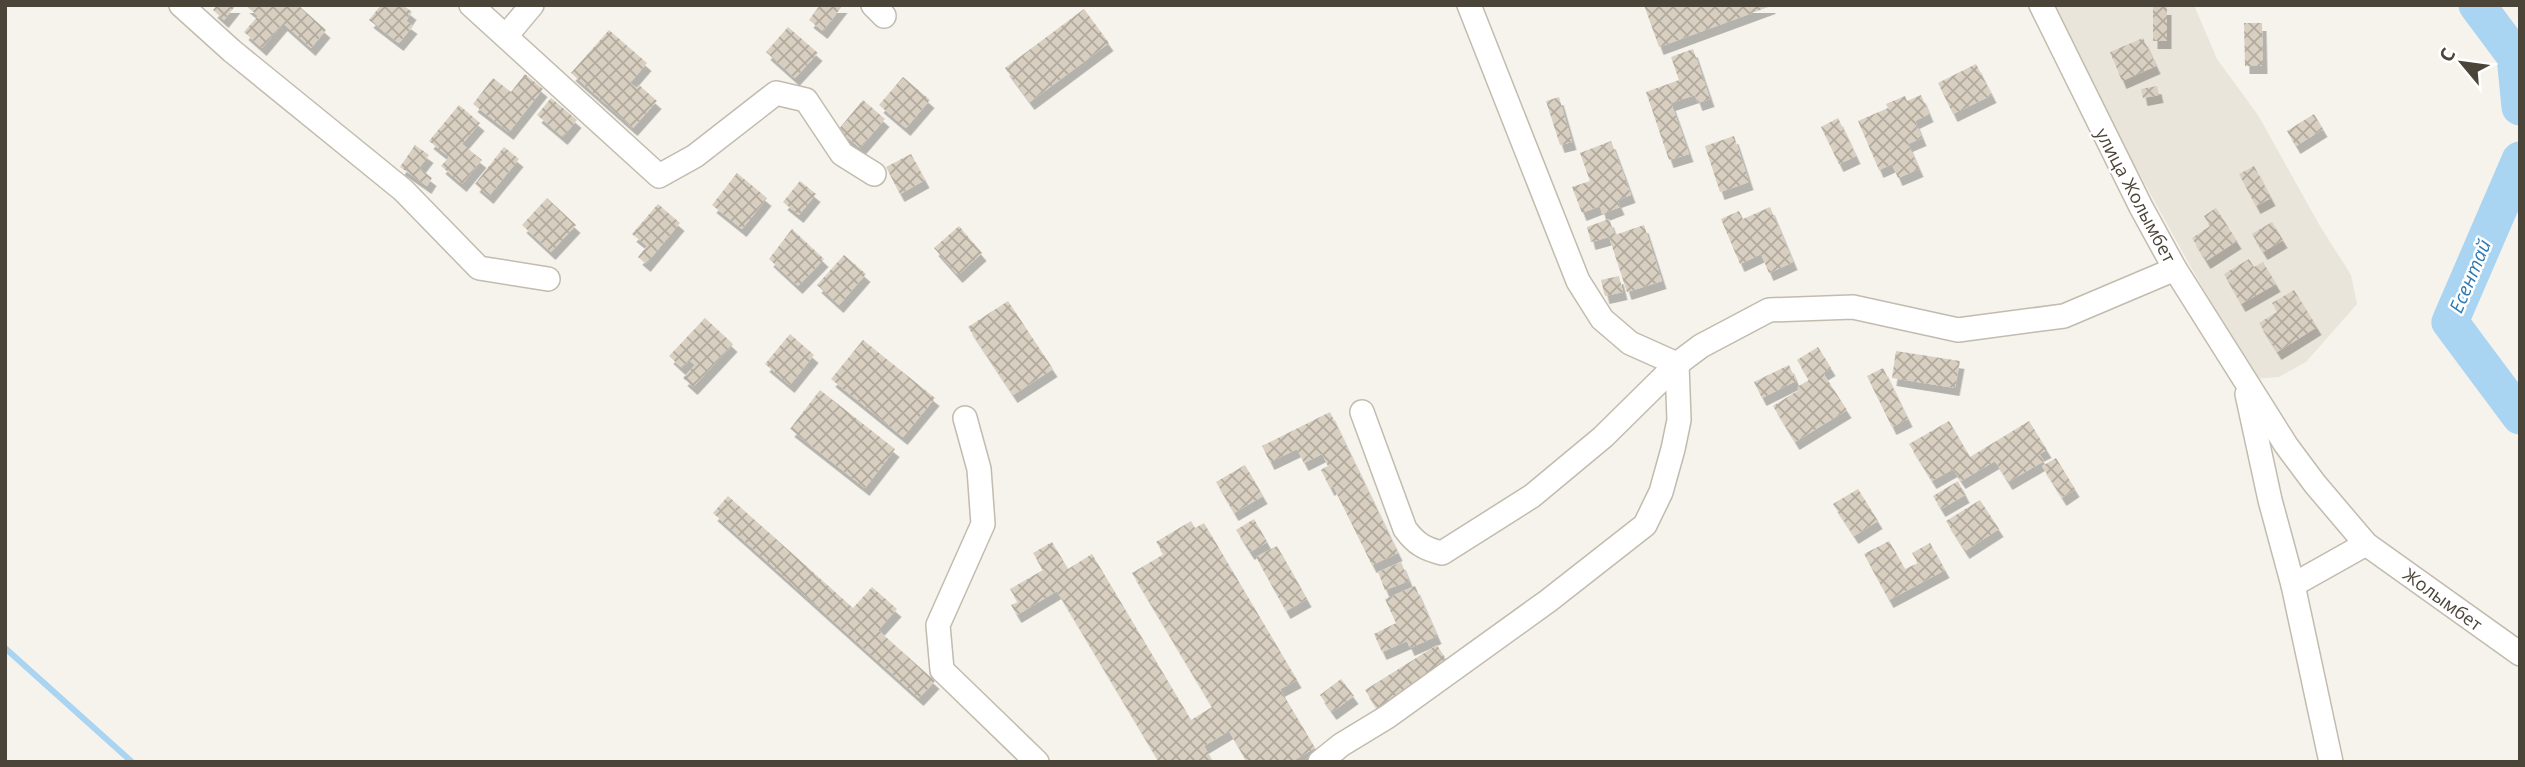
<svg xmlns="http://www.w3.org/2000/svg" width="2525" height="767" font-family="'Open Sans',sans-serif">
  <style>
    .residential { fill: #eae5da }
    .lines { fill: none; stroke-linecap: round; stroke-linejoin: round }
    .stream { stroke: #a9d4f2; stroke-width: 6 }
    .river { stroke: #a9d4f2; stroke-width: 37 }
    .building { fill: url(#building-cross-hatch); filter: url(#shadow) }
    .minor-casing { stroke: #c2bbae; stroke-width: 26 }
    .minor { stroke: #fff; stroke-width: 23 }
    .labels { text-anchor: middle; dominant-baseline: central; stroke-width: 5; stroke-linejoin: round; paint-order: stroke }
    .street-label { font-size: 18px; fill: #4b4439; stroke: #fff }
    .water-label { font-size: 19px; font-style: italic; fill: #2e7ab2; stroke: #fff }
  </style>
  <defs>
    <pattern id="building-cross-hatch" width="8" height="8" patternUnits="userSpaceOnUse" patternTransform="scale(1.75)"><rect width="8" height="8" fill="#d8cfc1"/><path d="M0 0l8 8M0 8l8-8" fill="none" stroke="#b1aa9e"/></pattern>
    <filter id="shadow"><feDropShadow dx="4.5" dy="8" stdDeviation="0" flood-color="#0004"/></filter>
  </defs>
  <rect width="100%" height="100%" fill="#f6f3ec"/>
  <path class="residential" d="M2053 5H2194L2217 59 2258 115 2320 226 2351 275 2357 304 2306 362 2279 377 2253 379 2085 76Z"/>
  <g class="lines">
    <path class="stream" d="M5 648 132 762"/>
    <g class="river">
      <path d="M2477 5 2515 56 2520 107"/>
      <path d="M2520 160 2450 322 2520 416"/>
    </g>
  </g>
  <g class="building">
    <path d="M217 5H236L224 20 213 10Z"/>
    <path d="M245 5H298L326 30 311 48 283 23 262 48 244 32 258 16Z"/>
    <path d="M381 5H403L412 12 406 21 413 26 399 43 369 20Z"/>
    <path d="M820 5H843L823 31 809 20Z"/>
    <path d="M1644 5H1771V6L1659 47Z"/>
    <rect x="2153" y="7" width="14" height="34"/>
    <path d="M1084 9 1109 43 1030 102 1005 68Z"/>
    <path d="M2244 23H2262L2263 66H2245Z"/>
    <path d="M788 27 818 53 795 78 766 52Z"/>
    <path d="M609 30 647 63 630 83 637 88 639 85 657 101 633 128 571 73Z"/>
    <path d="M2143 38 2156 66 2122 81 2110 52Z"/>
    <path d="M1693 49 1710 99 1698 103 1695 95 1671 103 1689 154 1669 160 1646 92 1679 80 1671 57Z"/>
    <path d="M1976 64 1992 95 1953 114 1938 83Z"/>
    <path d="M525 74 543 89 509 132 473 104 493 78 511 92Z"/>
    <path d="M903 77 930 100 906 128 879 105Z"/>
    <path d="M2157 86 2159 95 2143 98 2141 89Z"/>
    <path d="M1921 95 1929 114 1915 121 1922 138 1908 144 1919 169 1898 178 1892 164 1879 170 1858 121 1888 108 1886 104 1905 96 1907 101Z"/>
    <path d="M1559 97 1572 142 1560 145 1546 101Z"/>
    <path d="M551 98 577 120 563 137 537 115Z"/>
    <path d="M863 100 885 119 860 148 838 130Z"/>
    <path d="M459 105 480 123 462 144 482 160 462 184 441 166 449 157 429 141Z"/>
    <path d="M2314 114 2323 129 2296 146 2287 131Z"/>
    <path d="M1838 118 1856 156 1839 164 1821 127Z"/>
    <path d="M1734 136 1749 182 1720 192 1705 146Z"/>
    <path d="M1611 141 1631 195 1617 200 1620 207 1602 214 1600 206 1582 213 1572 187 1590 181 1580 153Z"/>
    <path d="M415 145 429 155 419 168 432 178 427 186 400 167Z"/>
    <path d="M504 147 519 159 489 196 475 184Z"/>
    <path d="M911 154 925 180 900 194 886 167Z"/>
    <path d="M2254 166 2271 198 2256 206 2239 174Z"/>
    <path d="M737 173 767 198 742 229 712 205Z"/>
    <path d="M800 181 816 194 799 215 783 202Z"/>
    <path d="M547 198 576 225 551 252 522 225Z"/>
    <path d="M658 204 680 223 646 264 638 257 647 246 632 234Z"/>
    <path d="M1770 207 1793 262 1769 273 1761 254 1740 264 1721 219 1739 211 1743 219Z"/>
    <path d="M2216 208 2237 241 2206 261 2192 238 2210 226 2204 216Z"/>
    <path d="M1609 219 1615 235 1644 225 1662 281 1627 292 1609 237 1591 242 1587 227Z"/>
    <path d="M2272 222 2283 240 2263 252 2252 234Z"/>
    <path d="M959 226 982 253 958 275 934 248Z"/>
    <path d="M792 229 824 259 798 286 769 259Z"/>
    <path d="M844 255 866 274 839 305 817 285Z"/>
    <path d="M2249 259 2254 267 2263 262 2276 284 2241 304 2224 274Z"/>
    <path d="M1619 276 1623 292 1605 296 1601 280Z"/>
    <path d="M2294 290 2317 327 2277 352 2259 323 2277 312 2272 303Z"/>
    <path d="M1008 301 1053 369 1013 395 968 327Z"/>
    <path d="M705 318 733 344 693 387 683 378 695 365 689 360 682 368 669 356Z"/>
    <path d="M790 334 814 355 790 385 765 364Z"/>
    <path d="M863 340 935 398 903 437 831 379Z"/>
    <path d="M1818 347 1831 368 1823 373 1847 410 1795 442 1773 406 1799 390 1797 387 1809 380 1797 360Z"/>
    <path d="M1896 351 1960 361 1955 388 1892 378Z"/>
    <path d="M1789 365 1796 381 1762 398 1754 382Z"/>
    <path d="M1883 368 1908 419 1892 427 1867 376Z"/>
    <path d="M820 390 895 449 865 488 790 429Z"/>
    <path d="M1330 412 1398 553 1372 565 1333 486 1330 488 1321 470 1328 466 1322 454 1304 463 1297 449 1270 462 1262 446Z"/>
    <path d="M1949 421 1970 457 2029 421 2047 450 2039 454 2044 461 2008 482 1995 461 1961 481 1953 469 1932 481 1909 444Z"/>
    <path d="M2056 458 2075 489 2062 498 2042 466Z"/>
    <path d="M1245 465 1263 496 1234 513 1216 482Z"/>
    <path d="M1958 481 1965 495 1941 509 1933 496Z"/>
    <path d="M1858 489 1878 521 1854 536 1833 504Z"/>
    <path d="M728 496 853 608 872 587 897 609 878 630 935 681 919 698 713 513Z"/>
    <path d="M1980 500 1999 529 1965 551 1946 521Z"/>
    <path d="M1254 519 1267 542 1250 552 1236 530Z"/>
    <path d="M1191 521 1195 528 1204 523 1297 680 1280 689 1315 748 1291 762H1247L1229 731 1204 746 1213 762H1159L1057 591 1017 615 1011 605 1018 602 1010 589 1043 570 1033 553 1052 542 1068 569 1092 554 1191 720 1212 707 1132 573 1164 554 1156 542Z"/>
    <path d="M1889 541 1905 569 1918 563 1912 553 1930 543 1945 570 1889 600 1864 554Z"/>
    <path d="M1277 546 1307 599 1286 611 1256 557Z"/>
    <path d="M1401 562 1409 581 1385 590 1378 572Z"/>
    <path d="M1415 586 1437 636 1410 648 1407 641 1382 652 1374 634 1396 623 1385 599Z"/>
    <path d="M1437 645 1449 664 1377 708 1365 690Z"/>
    <path d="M1341 679 1354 696 1332 712 1320 695Z"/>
  </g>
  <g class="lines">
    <defs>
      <g id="minor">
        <path d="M181 5 232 51 403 190 479 268 548 279"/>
        <path d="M471 5 659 176 695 156 776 93 806 100 842 154 874 174"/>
        <path d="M873 5 884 16"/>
        <path d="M1469 5 1578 281 1602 319 1630 343 1677 364 1701 346 1769 310 1853 307 1958 330 2064 316 2175 269"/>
        <path d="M2041 5 2141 207 2175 269 2286 445 2315 484 2366 544 2520 654"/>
        <path d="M506 36 532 5"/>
        <path d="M2247 394 2270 500 2293 585 2331 762"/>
        <path d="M1362 412 1405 529C1416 544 1425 549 1442 553L1532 496 1603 437 1677 364"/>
        <path d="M965 418 979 469 983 524 938 625 942 670 1037 762"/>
        <path d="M2293 585 2366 544"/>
        <path d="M1320 762 1341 745 1387 717 1548 601 1645 525 1661 492 1673 449 1679 420 1677 364"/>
      </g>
    </defs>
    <use href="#minor" class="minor-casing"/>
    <use href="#minor" class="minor"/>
  </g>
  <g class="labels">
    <g class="street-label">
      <text transform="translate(2136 195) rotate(62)">улица Жолымбет</text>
      <text transform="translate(2443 599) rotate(36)">Жолымбет</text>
    </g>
    <g class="water-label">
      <text transform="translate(2470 276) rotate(-67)">Есентай</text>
    </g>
  </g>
  <rect width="2525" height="767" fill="none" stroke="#4b4439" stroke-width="14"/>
  <g transform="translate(2462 63) rotate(299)" stroke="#ffffff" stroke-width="5" paint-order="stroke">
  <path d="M0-5L12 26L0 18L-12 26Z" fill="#4b4439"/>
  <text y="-10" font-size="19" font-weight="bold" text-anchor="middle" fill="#4b4439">С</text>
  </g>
</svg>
